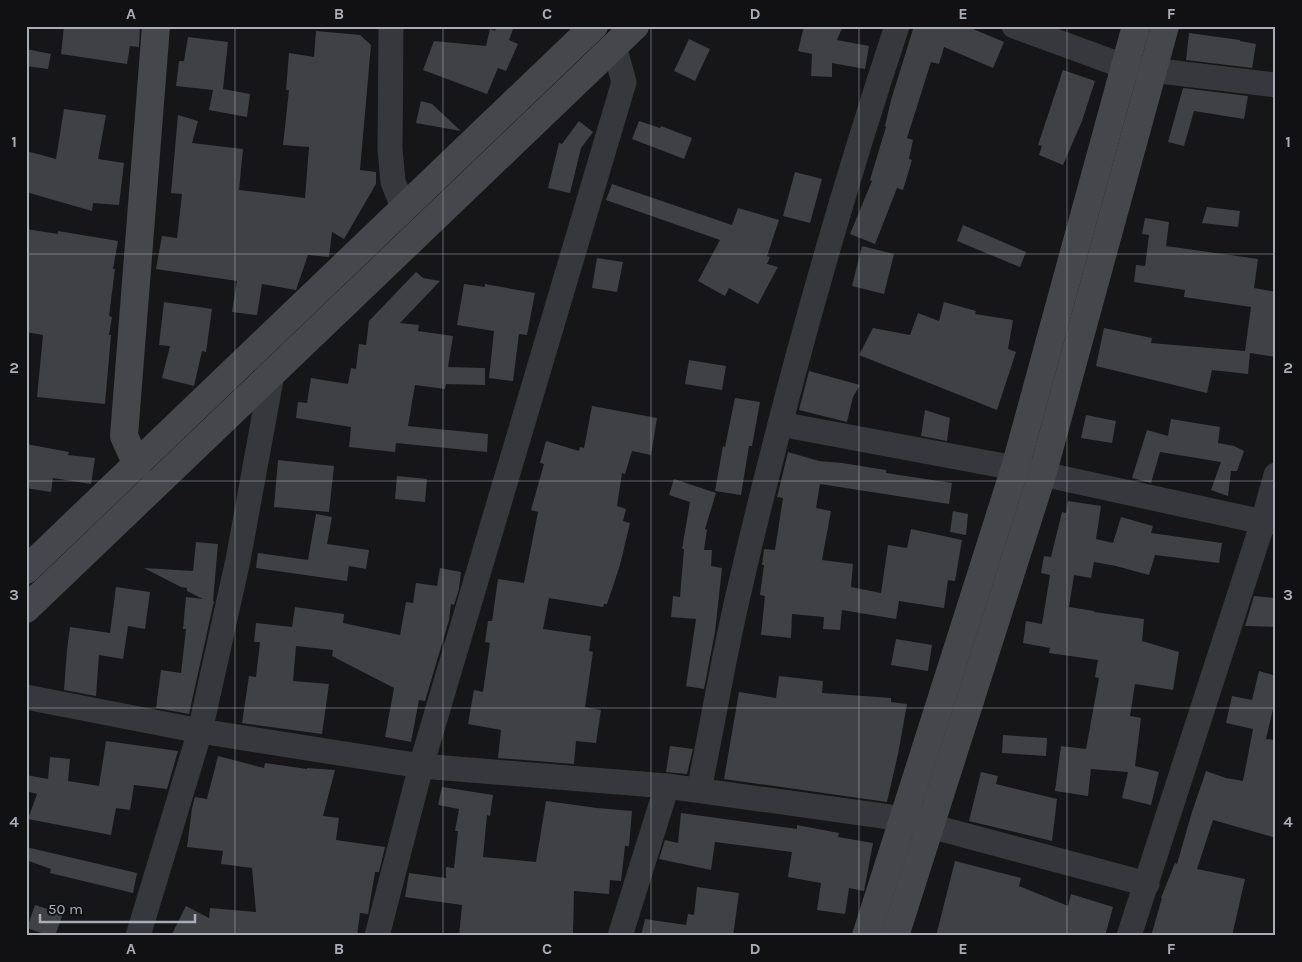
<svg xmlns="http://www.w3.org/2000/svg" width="1302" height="962" font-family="Karla,sans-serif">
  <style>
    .building { fill: #404145 }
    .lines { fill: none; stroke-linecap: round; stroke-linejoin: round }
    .street { stroke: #37383d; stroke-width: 25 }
    .secondary { stroke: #45474d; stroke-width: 28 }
    .grid { fill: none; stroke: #a8adb8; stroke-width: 1; stroke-opacity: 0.55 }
    .neatline { fill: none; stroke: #a8adb8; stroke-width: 2 }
    .grid-label { font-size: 16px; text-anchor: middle; font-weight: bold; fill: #a8adb8 }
  </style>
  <rect width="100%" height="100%" fill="#161618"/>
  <g class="building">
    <path d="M64 26H140L139 47 130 46 127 64 61 54Z"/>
    <path d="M497 26H514L509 40 518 44 506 71 498 68 487 94 423 70 434 41 486 46 490 29 495 31Z"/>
    <path d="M804 26H843L837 40 869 46 865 69 832 63V77L811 76 812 54 798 51Z"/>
    <path d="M914 26H966L1004 42 993 68 944 47 939 64 931 62 907 138 913 140 909 159 912 160 903 190 897 188 875 244 850 234 872 181 870 180 886 127 885 126 891 100Z"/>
    <path d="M316 31 360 35 371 45 360 170 376 172V184L344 239 332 232 329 257 308 255 296 290 262 284 257 315 232 312 237 281 156 269 162 236 177 238 182 194 171 193 178 115 198 121 192 143 243 149 239 190 305 198 309 147 283 145 289 90H286L289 53 314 57Z"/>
    <path d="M1189 33 1240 40V41L1256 44 1252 68 1186 60Z"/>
    <path d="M188 37 228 42 223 89 250 94 247 117 209 110 213 90 176 86 179 61H184Z"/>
    <path d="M689 39 710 49 695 81 674 71Z"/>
    <path d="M26 49 51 54 48 69 26 66Z"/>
    <path d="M1063 70 1095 81 1082 121 1063 165 1039 155 1042 146 1038 145Z"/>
    <path d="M1183 88 1248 96 1244 119 1194 111 1184 146 1168 142Z"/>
    <path d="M421 101 432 104 461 131 416 123Z"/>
    <path d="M64 109 106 115 98 159 124 163 119 205 93 203 92 211 26 192V151L56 159Z"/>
    <path d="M579 121 593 132 581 148 570 193 548 188 559 143 562 144Z"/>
    <path d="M639 121 660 128 661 126 692 138 684 159 632 139Z"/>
    <path d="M795 172 822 179 810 223 783 216Z"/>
    <path d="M612 184 732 225 738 208 779 220 767 256 770 257 767 264 778 267 758 304 729 288 725 296 698 281 720 240 606 200Z"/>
    <path d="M1207 207 1240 211 1238 227 1202 223Z"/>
    <path d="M1145 218 1169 222 1166 246 1258 259 1254 288 1276 292V357L1250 353 1248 374 1212 370 1207 393 1096 366 1104 328 1152 338 1151 343 1245 351 1251 307 1184 297 1185 290 1134 282 1136 265 1145 266 1149 235 1142 234Z"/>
    <path d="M963 225 1026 252 1020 267 957 241Z"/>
    <path d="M26 229 58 234V231L118 241 113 269H115L109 316 112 317 109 335H111L105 404 37 397 43 335 26 332Z"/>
    <path d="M862 246 894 254 884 294 852 286Z"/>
    <path d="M597 258 623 262 617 292 592 288Z"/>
    <path d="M416 272 423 278 440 281 400 323 419 325 418 331 453 336 448 367 485 368V385L446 384 445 389 415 385 408 426 488 434 487 452 396 443 395 452 349 447 351 427 296 418 298 402 307 403 311 378 348 384 351 368 356 369 359 344 366 345 369 321Z"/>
    <path d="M464 284 485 287V284L535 293 527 335 519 334 513 381 489 378 494 331 457 325Z"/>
    <path d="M164 302 212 309 206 352 202 351 194 386 162 378 170 346 159 345Z"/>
    <path d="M944 302 976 311 975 314 1013 320 1008 349 1016 352 997 410 859 355 873 328 910 335 918 313 939 321Z"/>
    <path d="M689 360 726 366 722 390 685 384Z"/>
    <path d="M809 371 860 385 853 397 847 422 799 410Z"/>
    <path d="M735 398 760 402 752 446H749L741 495 715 491 723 446 725 447Z"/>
    <path d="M592 406 657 418 651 455 632 451 625 474 622 473 617 506 626 509 623 521 630 523 620 565 607 604H604L603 607 549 598 543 629 591 636 589 651 593 652 585 707 601 710 596 743 576 741 574 764 498 758 501 730 468 724 474 690 483 692 490 643 485 642 488 621H492L498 579 524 583 538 512 531 510 544 464 540 463 546 441 579 451 580 447 584 448Z"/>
    <path d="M925 410 950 418 947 441 921 436Z"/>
    <path d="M1086 415 1116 421 1112 443 1081 438Z"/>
    <path d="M1171 419 1220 427 1218 443 1234 446 1244 451 1237 471H1231L1228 496 1211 490 1221 462 1160 452 1151 483 1132 478 1147 430 1168 436Z"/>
    <path d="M26 444 69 452 68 455 95 458 91 484 53 478 51 492 26 488Z"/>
    <path d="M788 452 819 461 842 463 886 470V473L952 483 949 504 820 484 816 508 831 511 822 560 853 564 851 587 881 593 888 545 907 548 911 529 962 540 955 581 948 580 944 608 899 601 896 619 842 610 840 630 823 629 824 617 792 614 791 638 761 635 765 596 760 595 764 565H762L764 549 775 550 783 498 777 497Z"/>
    <path d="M278 460 334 466 329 512 274 507Z"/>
    <path d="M397 476 427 479 425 502 395 499Z"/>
    <path d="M674 479 716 493 705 529 707 530 704 550H712L711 566 722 568 715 632 704 689 686 686 696 619 671 617 673 596 680 597 684 549H682L690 502 669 495Z"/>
    <path d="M1068 501 1101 506 1096 539 1113 543 1121 517 1153 526 1151 533 1222 543 1219 563 1155 555 1149 575 1116 566 1094 562 1091 578 1074 575 1069 607 1094 611V612L1144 619 1142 641 1179 652 1173 690 1135 684 1130 716 1141 718 1135 766 1159 772 1151 805 1122 798 1128 772 1091 769 1088 796 1055 791 1061 746 1086 749 1099 678 1095 677 1098 660 1049 653 1050 648 1023 643 1026 621 1042 624 1050 575 1041 573 1044 556 1051 557 1062 512 1066 513Z"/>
    <path d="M953 511 968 514 966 535 950 532Z"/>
    <path d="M316 514 332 517 327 544 369 550 366 569 349 566 347 581 256 568 258 553 308 560Z"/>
    <path d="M196 542 218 544 213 601H214L189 714 156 708 161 670 181 673 186 629H183L186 597 203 599 187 591V588L181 587 144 568 193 571Z"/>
    <path d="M440 568 461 572 459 589 454 605 451 604 449 620 425 701 419 700 411 742 385 737 394 688 332 656 333 650 296 646 293 681 329 684 322 734 242 723 249 676 256 677 260 642H254L256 623 292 627 295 607 344 614 343 623 400 635 406 602 413 603 416 583 437 586Z"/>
    <path d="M116 587 150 592 145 629 128 626 123 659 99 655 96 696 64 690 67 650 70 627 110 633Z"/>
    <path d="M1254 596 1276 598V627L1245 626Z"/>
    <path d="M896 639 932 645 928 671 891 665Z"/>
    <path d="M1259 671 1276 676V696L1266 739 1276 740V838L1213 820 1197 869 1245 879 1232 936H1151L1162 898H1161L1175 863 1177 864 1192 812 1206 771 1226 778 1243 781 1253 729 1226 723 1232 696 1252 700Z"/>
    <path d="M779 676 823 681 822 693 891 698V702L907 704 898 754 887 802 724 779 739 692 776 698Z"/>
    <path d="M1003 735 1047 738 1046 756 1002 753Z"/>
    <path d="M106 741 178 751 167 789 134 785 130 810 116 808 111 835 28 819 37 794 26 791V775L48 779 50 757 70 759 68 781 99 786Z"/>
    <path d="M670 746 693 749 687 774 666 772Z"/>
    <path d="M218 756 264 768 265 763 307 769V768L335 770 323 816 339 818 336 840 385 847 379 872H375L368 914 360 913 357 936H171L186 906 209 918 210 908 256 912 252 868 221 864 223 851 187 847 192 808 195 797 207 799Z"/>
    <path d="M981 772 998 776 996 784 1057 799 1052 841 969 821Z"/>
    <path d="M442 787 493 795 490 816 487 815 483 857 536 862 546 801 597 808 632 811 629 846H625L621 881 610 880 609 894 574 891 573 934 459 936 462 905 405 897 409 873 446 878V867L454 868 458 831H455L459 809 438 805Z"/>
    <path d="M681 813 797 829V825L839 833 838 837 873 843 864 891 849 888 845 914 817 910 821 883 788 877 792 852 715 842 711 870 659 859 665 840 678 843Z"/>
    <path d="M26 847 137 873 133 893 50 873 51 869 26 860Z"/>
    <path d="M955 861 1021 878 1019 886 1068 906 1071 894 1113 907 1105 936H936Z"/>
    <path d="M697 887 739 893 733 936H641L645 919 686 925 688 914 694 915Z"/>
    <path d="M35 905 63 914 55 936H50L27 928Z"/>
  </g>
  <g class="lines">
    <g class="street">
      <path d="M391 26 390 149 393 182 404 209"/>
      <path d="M1014 26 1126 67 1276 85"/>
      <path d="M780 424 1015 468 1263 522H1276"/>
      <path d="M26 697 200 731 421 766 667 786 904 819 1147 884"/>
      <path d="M699 790C713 722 724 654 740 587 784 398 836 210 897 26"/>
      <path d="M138 936 200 731 238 560 272 374"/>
      <path d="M377 936 421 766 624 82 614 46"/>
      <path d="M620 936 667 786"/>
      <path d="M1129 936 1263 522 1276 475"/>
    </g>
    <g class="secondary">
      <path d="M137 465 124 436 156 26"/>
      <path d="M26 570 594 26"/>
      <path d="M26 609 635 26"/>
      <path d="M866 936 1015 468 1136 26"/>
      <path d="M895 936 1042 475 1165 26"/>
    </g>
  </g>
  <path class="grid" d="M235 26V936M443 26V936M651 26V936M859 26V936M1067 26V936M26 254H1276M26 481H1276M26 708H1276"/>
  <rect width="1302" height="962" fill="none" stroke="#111113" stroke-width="55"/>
  <path d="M40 914v8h155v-8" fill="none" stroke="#a8adb8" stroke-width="2.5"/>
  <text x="48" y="914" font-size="15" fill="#a8adb8" stroke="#111113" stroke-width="4" paint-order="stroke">50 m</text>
  <rect x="28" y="28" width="1246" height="906" class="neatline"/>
  <g class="grid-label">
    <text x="131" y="19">A</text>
    <text x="339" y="19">B</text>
    <text x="547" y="19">C</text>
    <text x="755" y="19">D</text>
    <text x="963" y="19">E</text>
    <text x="1171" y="19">F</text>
    <text x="14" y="147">1</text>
    <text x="1288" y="147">1</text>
    <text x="14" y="373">2</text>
    <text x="1288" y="373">2</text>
    <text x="14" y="600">3</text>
    <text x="1288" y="600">3</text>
    <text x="14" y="827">4</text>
    <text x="1288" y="827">4</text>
    <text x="131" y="954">A</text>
    <text x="339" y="954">B</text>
    <text x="547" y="954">C</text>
    <text x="755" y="954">D</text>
    <text x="963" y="954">E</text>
    <text x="1171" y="954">F</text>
  </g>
</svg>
